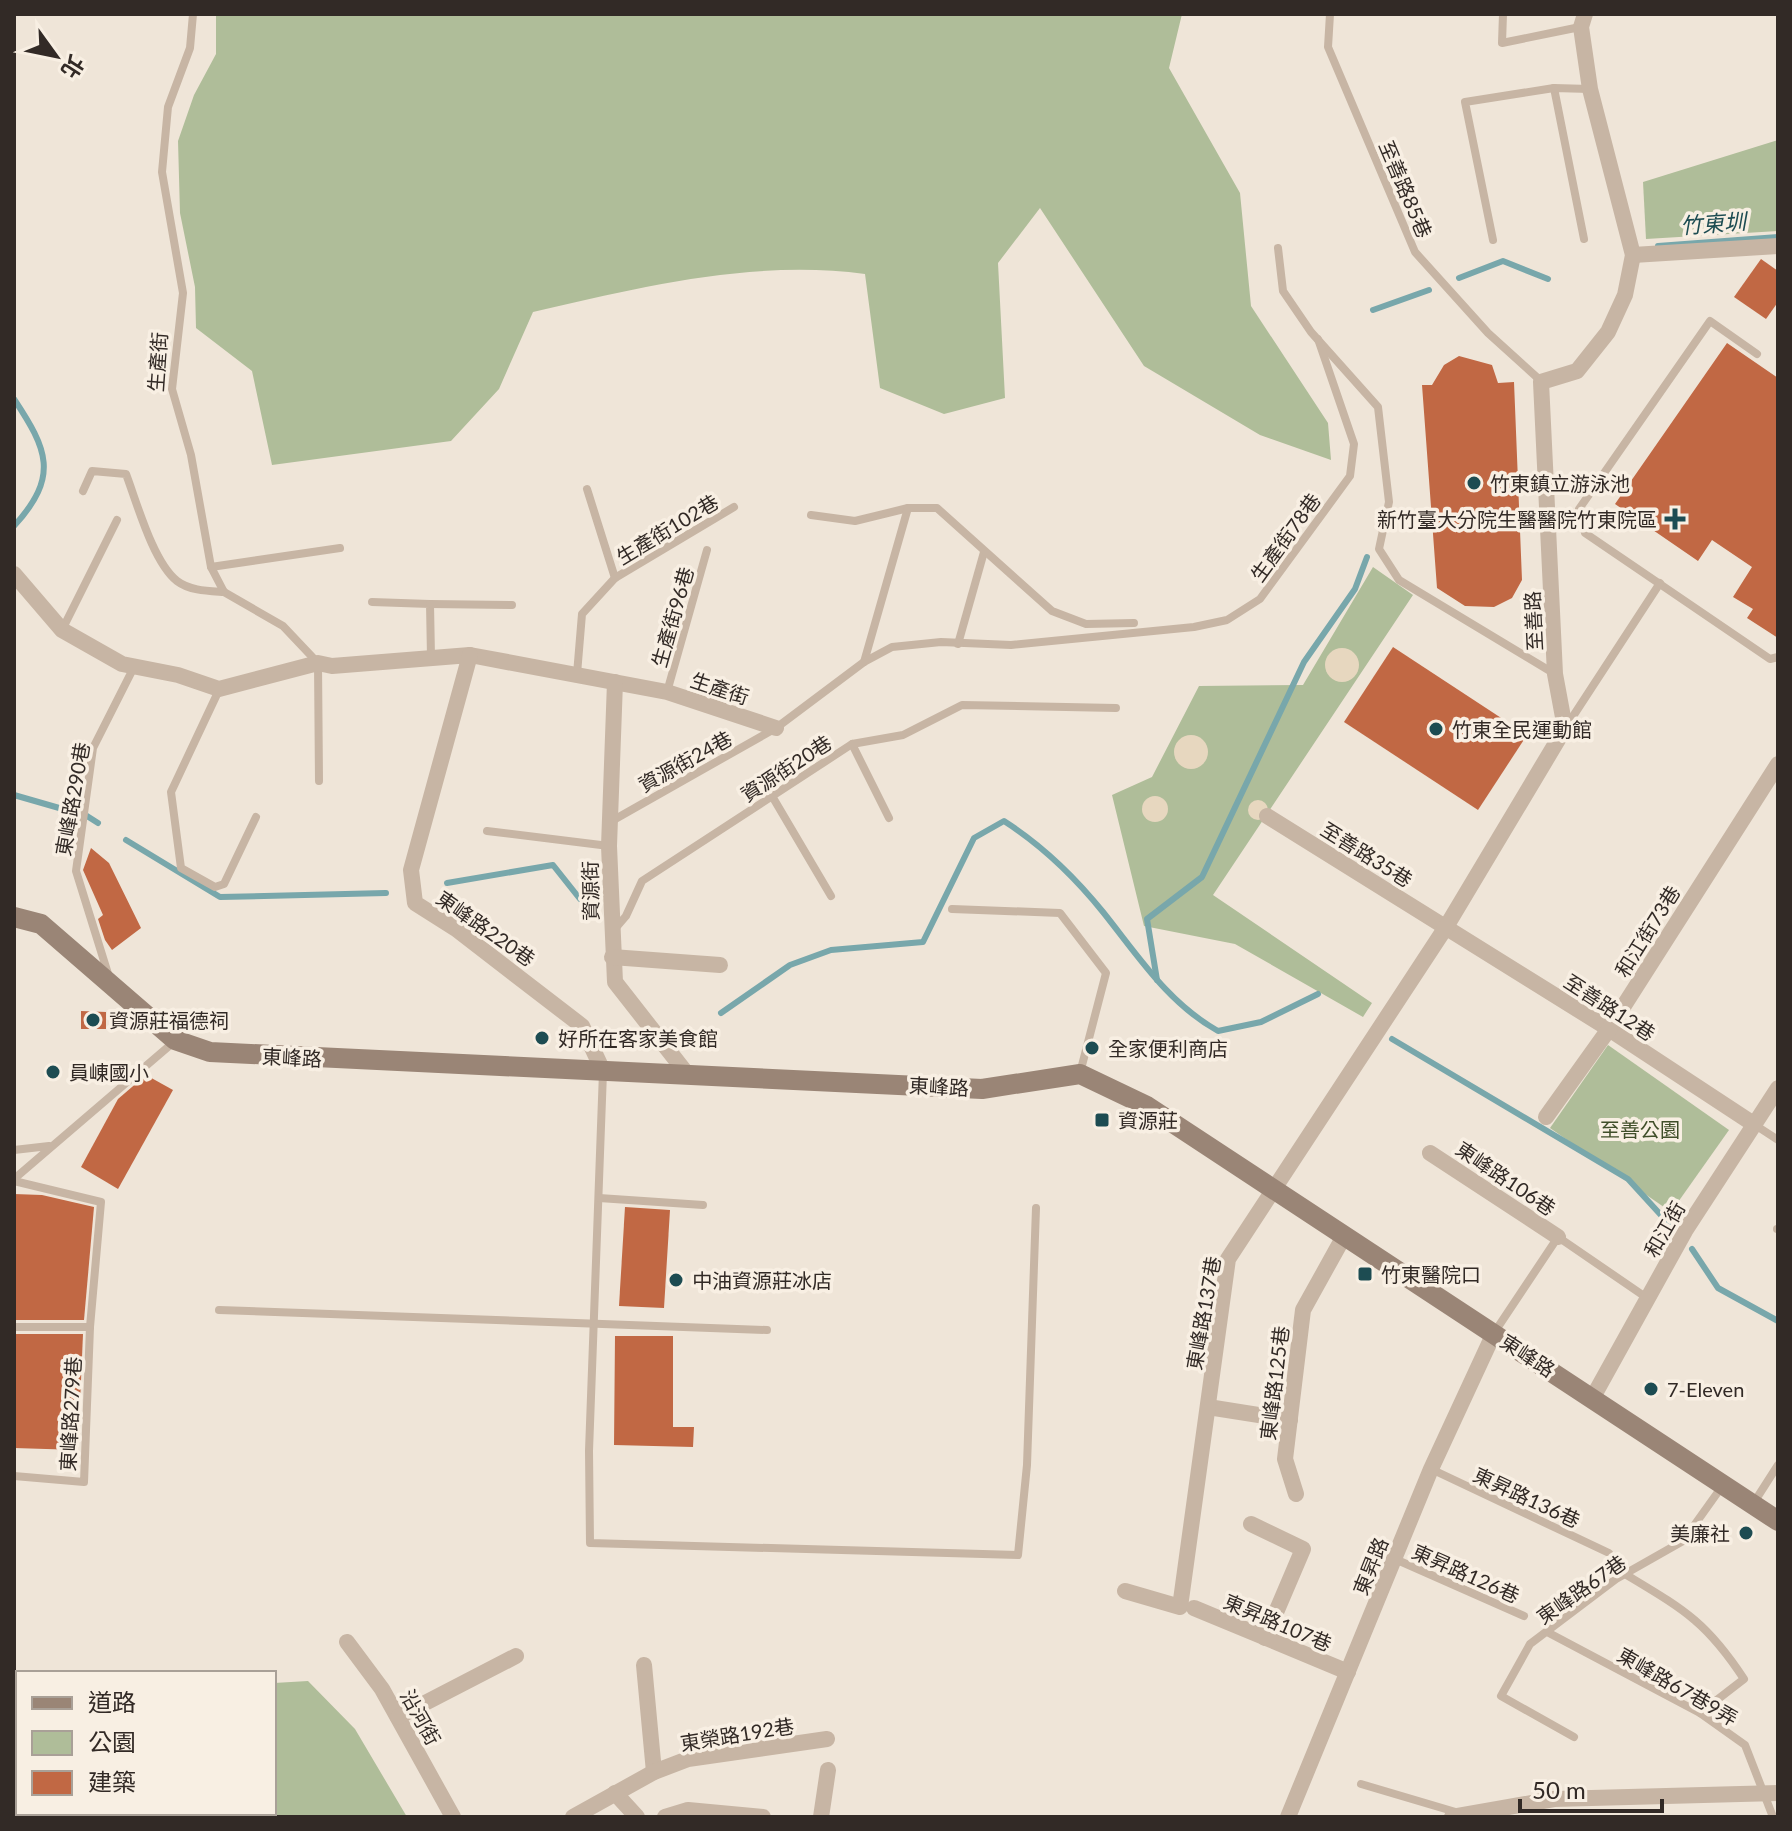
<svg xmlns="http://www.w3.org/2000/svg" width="1792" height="1831" font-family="Lato,'Noto Sans TC',sans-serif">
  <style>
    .green { fill: #afbd99 }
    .plaza { fill: #e7d7bf }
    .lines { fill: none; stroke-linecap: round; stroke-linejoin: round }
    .stream { stroke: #78a7ab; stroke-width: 6 }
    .building { fill: #c16844 }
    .lane { stroke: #c7b5a4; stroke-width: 8 }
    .street { stroke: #c7b5a4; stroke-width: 16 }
    .secondary { stroke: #9a8576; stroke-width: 20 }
    .poi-dot { fill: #1d4c52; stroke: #f8efe3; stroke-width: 3 }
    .labels { text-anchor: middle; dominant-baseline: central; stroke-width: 7; stroke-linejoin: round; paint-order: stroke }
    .street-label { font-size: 20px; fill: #322a26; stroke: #f8efe3 }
    .poi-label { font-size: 20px; fill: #322a26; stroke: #f8efe3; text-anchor: start }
    .park-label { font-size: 20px; fill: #404f2a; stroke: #f8efe3 }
    .water-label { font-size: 22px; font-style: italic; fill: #1d4c52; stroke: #f8efe3 }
  </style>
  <rect width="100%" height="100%" fill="#efe5d8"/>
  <g class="green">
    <path d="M216 14H1182L1169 68 1240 193 1251 306 1328 423 1331 460 1260 435 1144 366 1040 208 998 263 1005 398 944 414 880 388 865 274C754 259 640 287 533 312L499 389 451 441 272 465 252 371 196 328 195 287 180 213 178 141 194 95 216 54Z"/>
    <path d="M1778 140V231L1646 239 1643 182Z"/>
    <path d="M1373 567 1413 595 1213 895 1372 1003 1363 1017 1235 944 1144 926 1112 795 1152 777 1199 686 1303 685Z"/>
    <path d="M1608 1045 1729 1130 1671 1212 1550 1128Z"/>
    <path d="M308 1681 355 1729 407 1817H14V1687H18V1813H274V1683Z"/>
  </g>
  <g class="plaza">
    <circle cx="1342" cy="665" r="17"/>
    <circle cx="1191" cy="752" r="17"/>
    <circle cx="1155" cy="809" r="13"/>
    <circle cx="1258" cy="810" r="10"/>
  </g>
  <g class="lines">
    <g class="stream">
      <path d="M1658 246 1778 237"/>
      <path d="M1459 278 1503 261 1548 279"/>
      <path d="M1373 310 1429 290"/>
      <path d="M14 399C47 449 60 476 14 526"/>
      <path d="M14 795 87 816 98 823"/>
      <path d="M126 840 220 897 386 893"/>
      <path d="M447 883 553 865 580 899"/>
      <path d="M1157 980 1147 919 1202 877 1304 662 1355 589 1367 557"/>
      <path d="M721 1013 790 965 831 950 923 942 974 838 1004 821C1043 846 1074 876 1103 912 1139 957 1168 1003 1218 1031L1261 1022 1318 994"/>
      <path d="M1392 1039 1628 1179 1670 1225"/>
      <path d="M1692 1249 1718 1288 1778 1321"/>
    </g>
  </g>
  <g class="building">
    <path d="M1761 259 1778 271V302L1766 319 1734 297Z"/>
    <path d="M1727 343 1778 378V638L1747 618 1753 609 1733 597 1752 567 1712 540 1698 561 1615 504Z"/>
    <path d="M1459 356 1492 365 1498 383 1514 382 1522 580 1512 598 1494 607 1465 606 1437 588 1422 385H1432L1444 365Z"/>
    <path d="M1393 647 1527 735 1478 810 1344 722Z"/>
    <path d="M91 848 109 863 141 928 112 950 105 940 98 919 103 915 83 870Z"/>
    <path d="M81 1011 106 1012V1029H81Z"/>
    <path d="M146 1075 173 1090 118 1189 81 1167 118 1099Z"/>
    <path d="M14 1194 42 1195 94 1207 84 1320H14Z"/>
    <path d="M625 1207 670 1210 664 1308 619 1306Z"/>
    <path d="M14 1334H83L78 1450 14 1448Z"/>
    <path d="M615 1336H673V1427H694L693 1447 614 1445Z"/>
  </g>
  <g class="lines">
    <g class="lane">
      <path d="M193 14 190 48 168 107 162 172 183 293 172 389 191 455 211 567 224 592 283 626 318 663 319 781"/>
      <path d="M1330 14 1328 47 1415 252 1488 333 1541 381"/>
      <path d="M1503 14 1502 43 1580 27"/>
      <path d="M1554 88 1584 239"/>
      <path d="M1493 240 1465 102 1554 88 1590 89"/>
      <path d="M1278 248 1283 291 1311 332 1378 407 1389 502 1379 549 1399 580 1555 674"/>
      <path d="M1757 354 1710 321 1579 509 1585 533 1770 659 1778 657"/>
      <path d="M587 489 615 578"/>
      <path d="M83 491 92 471 126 474C137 503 153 562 177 581 190 591 209 591 224 592"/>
      <path d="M811 515 855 521 908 508"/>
      <path d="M211 567 340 548"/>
      <path d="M372 602 430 604 431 657"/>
      <path d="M430 604 512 605"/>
      <path d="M62 630 117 520"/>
      <path d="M958 644 984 552"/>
      <path d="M864 662 908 508H937L1052 611 1086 624 1134 623"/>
      <path d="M577 674 582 614 615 578 734 507"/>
      <path d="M219 690 171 792 181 868 215 887 224 884 256 817"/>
      <path d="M667 692 707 550"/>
      <path d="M1566 727 1660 583"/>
      <path d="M852 744 889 818"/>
      <path d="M772 796 831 896"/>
      <path d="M610 822 776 728 864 662 892 647 941 642 1011 645 1194 627 1227 620 1260 599 1350 476 1354 444 1318 339"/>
      <path d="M487 831 609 846"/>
      <path d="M952 909 1060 913 1106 973 1080 1073"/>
      <path d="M614 930 626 916 642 881 852 744 903 735 962 705 1116 708"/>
      <path d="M109 977 76 871 93 748 134 667"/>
      <path d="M603 1072 589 1451 590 1543 1018 1555 1027 1465 1036 1208"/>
      <path d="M1752 1123 1778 1140"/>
      <path d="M14 1150 49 1146"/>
      <path d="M14 1179 175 1041"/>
      <path d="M14 1181 101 1202 90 1327 84 1482 14 1476"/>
      <path d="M599 1198 703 1205"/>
      <path d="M1777 1229H1778"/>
      <path d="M219 1310 767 1330"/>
      <path d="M14 1327H90"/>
      <path d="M1494 1333 1558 1237 1647 1298"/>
      <path d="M1431 1469 1609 1553"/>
      <path d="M1753 1504 1778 1465"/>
      <path d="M1395 1559 1524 1616"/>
      <path d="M1625 1574C1683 1609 1706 1621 1744 1679L1700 1713"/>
      <path d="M1549 1633 1700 1713 1745 1745 1773 1817"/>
      <path d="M1574 1737 1501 1696 1530 1644 1616 1579 1683 1541 1723 1485"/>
      <path d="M1361 1784 1459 1813"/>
    </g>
    <g class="street">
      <path d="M1633 255 1778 246"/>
      <path d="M14 574 62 630 122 664 178 675 219 689 318 663 332 666 470 655 667 692 776 728"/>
      <path d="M470 655 411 870 415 903 456 929 582 1026 603 1071"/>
      <path d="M615 682 609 846 615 982 687 1074"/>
      <path d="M1267 816 1609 1029 1752 1123"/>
      <path d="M612 957 720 965"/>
      <path d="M1546 1117 1609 1029 1778 764"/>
      <path d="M1430 1153 1558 1237"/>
      <path d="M1593 1397 1685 1231 1778 1088"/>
      <path d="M1208 1407 1290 1420"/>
      <path d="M1296 1494 1285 1459 1303 1310 1343 1238"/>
      <path d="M1251 1524 1303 1549 1265 1638"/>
      <path d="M1125 1591 1180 1607 1228 1259 1446 927 1565 728 1555 674 1541 382 1577 371 1608 332 1625 295 1633 255 1590 89 1581 27 1585 14"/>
      <path d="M1194 1608 1348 1672"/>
      <path d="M347 1642 382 1689 453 1817"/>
      <path d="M644 1665 654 1772"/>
      <path d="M398 1717 516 1656"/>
      <path d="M615 1793 637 1817"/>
      <path d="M573 1817 654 1772 688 1759 827 1739"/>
      <path d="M665 1817 688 1810 763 1817"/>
      <path d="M821 1817 828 1770"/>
      <path d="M1288 1817 1431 1469 1494 1333"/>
      <path d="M1452 1817 1554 1799 1778 1793"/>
    </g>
    <path class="secondary" d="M14 917 41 924 175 1040 210 1052 982 1089 1080 1074 1147 1106 1778 1521"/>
  </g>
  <g class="poi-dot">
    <circle cx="1474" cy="483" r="8"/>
    <path d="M1671 507h8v8h8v8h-8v8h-8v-8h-8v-8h8z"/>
    <circle cx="1436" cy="729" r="8"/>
    <circle cx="93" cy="1020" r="8"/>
    <circle cx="542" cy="1038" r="8"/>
    <circle cx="1092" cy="1048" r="8"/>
    <circle cx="53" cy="1072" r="8"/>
    <rect x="1094" y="1112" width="16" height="16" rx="4"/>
    <rect x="1357" y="1266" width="16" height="16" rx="4"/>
    <circle cx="676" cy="1280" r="8"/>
    <circle cx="1651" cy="1389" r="8"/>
    <circle cx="1746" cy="1533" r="8"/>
  </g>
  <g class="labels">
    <g class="street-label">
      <text transform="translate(1406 189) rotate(67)">至善路85巷</text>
      <text transform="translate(157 362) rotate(-86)">生產街</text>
      <text transform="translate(667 529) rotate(-31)">生產街102巷</text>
      <text transform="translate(1285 537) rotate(-54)">生產街78巷</text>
      <text transform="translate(672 617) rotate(-74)">生產街96巷</text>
      <text transform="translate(1533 621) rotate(-93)">至善路</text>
      <text transform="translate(720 688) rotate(18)">生產街</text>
      <text transform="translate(685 761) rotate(-29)">資源街24巷</text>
      <text transform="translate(786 768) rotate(-33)">資源街20巷</text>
      <text transform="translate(72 799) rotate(-80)">東峰路290巷</text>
      <text transform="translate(1367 854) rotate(32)">至善路35巷</text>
      <text transform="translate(590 891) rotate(-91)">資源街</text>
      <text transform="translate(486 928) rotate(35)">東峰路220巷</text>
      <text transform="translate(1647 931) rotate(-58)">和江街73巷</text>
      <text transform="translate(1610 1007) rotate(33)">至善路12巷</text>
      <text transform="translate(292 1057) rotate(3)">東峰路</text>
      <text transform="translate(939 1086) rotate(3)">東峰路</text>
      <text transform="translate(1506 1178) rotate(34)">東峰路106巷</text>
      <text transform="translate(1664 1229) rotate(-60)">和江街</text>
      <text transform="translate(1203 1313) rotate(-80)">東峰路137巷</text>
      <text transform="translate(1528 1355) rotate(33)">東峰路</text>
      <text transform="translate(1274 1383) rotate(-83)">東峰路125巷</text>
      <text transform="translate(70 1414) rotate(-87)">東峰路279巷</text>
      <text transform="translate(1527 1497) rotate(25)">東昇路136巷</text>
      <text transform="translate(1370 1566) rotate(-68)">東昇路</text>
      <text transform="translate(1466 1573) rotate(24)">東昇路126巷</text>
      <text transform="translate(1581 1589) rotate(-35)">東峰路67巷</text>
      <text transform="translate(1278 1622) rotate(23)">東昇路107巷</text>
      <text transform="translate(1678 1686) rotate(30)">東峰路67巷9弄</text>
      <text transform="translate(421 1717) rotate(61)">沿河街</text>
      <text transform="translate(737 1734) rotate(-9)">東榮路192巷</text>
    </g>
    <g class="poi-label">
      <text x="1490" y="483">竹東鎮立游泳池</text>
      <text x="1657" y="519" text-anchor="end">新竹臺大分院生醫醫院竹東院區</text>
      <text x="1452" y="729">竹東全民運動館</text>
      <text x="109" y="1020">資源莊福德祠</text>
      <text x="558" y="1038">好所在客家美食館</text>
      <text x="1108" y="1048">全家便利商店</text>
      <text x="69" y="1072">員崠國小</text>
      <text x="1118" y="1120">資源莊</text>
      <text x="1381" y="1274">竹東醫院口</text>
      <text x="692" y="1280">中油資源莊冰店</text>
      <text x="1667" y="1389">7-Eleven</text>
      <text x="1730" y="1533" text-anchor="end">美廉社</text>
    </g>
    <g class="park-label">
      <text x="1640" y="1129">至善公園</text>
    </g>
    <g class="water-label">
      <text transform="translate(1713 223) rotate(-4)">竹東圳</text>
    </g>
  </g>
  <rect width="1792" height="1831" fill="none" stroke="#322a26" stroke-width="32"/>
  <rect x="16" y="1671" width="260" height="144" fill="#f8efe3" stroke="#a9a097" stroke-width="2"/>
  <rect x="32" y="1697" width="40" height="12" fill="#9a8576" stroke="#a9a097" stroke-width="2"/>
  <text x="88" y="1711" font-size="24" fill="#322a26">道路</text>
  <rect x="32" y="1731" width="40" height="24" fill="#afbd99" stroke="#a9a097" stroke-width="2"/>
  <text x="88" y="1751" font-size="24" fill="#322a26">公園</text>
  <rect x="32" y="1771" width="40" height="24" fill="#c16844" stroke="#a9a097" stroke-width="2"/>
  <text x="88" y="1791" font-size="24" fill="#322a26">建築</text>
  <g transform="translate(56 56) rotate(123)" stroke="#f8efe3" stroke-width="6" paint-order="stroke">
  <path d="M0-6L14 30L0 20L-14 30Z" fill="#322a26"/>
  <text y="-12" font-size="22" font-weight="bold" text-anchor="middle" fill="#322a26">北</text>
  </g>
  <path d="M1520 1799v12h142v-12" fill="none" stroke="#322a26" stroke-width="4"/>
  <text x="1532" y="1799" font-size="24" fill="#322a26" stroke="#f8efe3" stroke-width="6" paint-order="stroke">50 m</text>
</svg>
